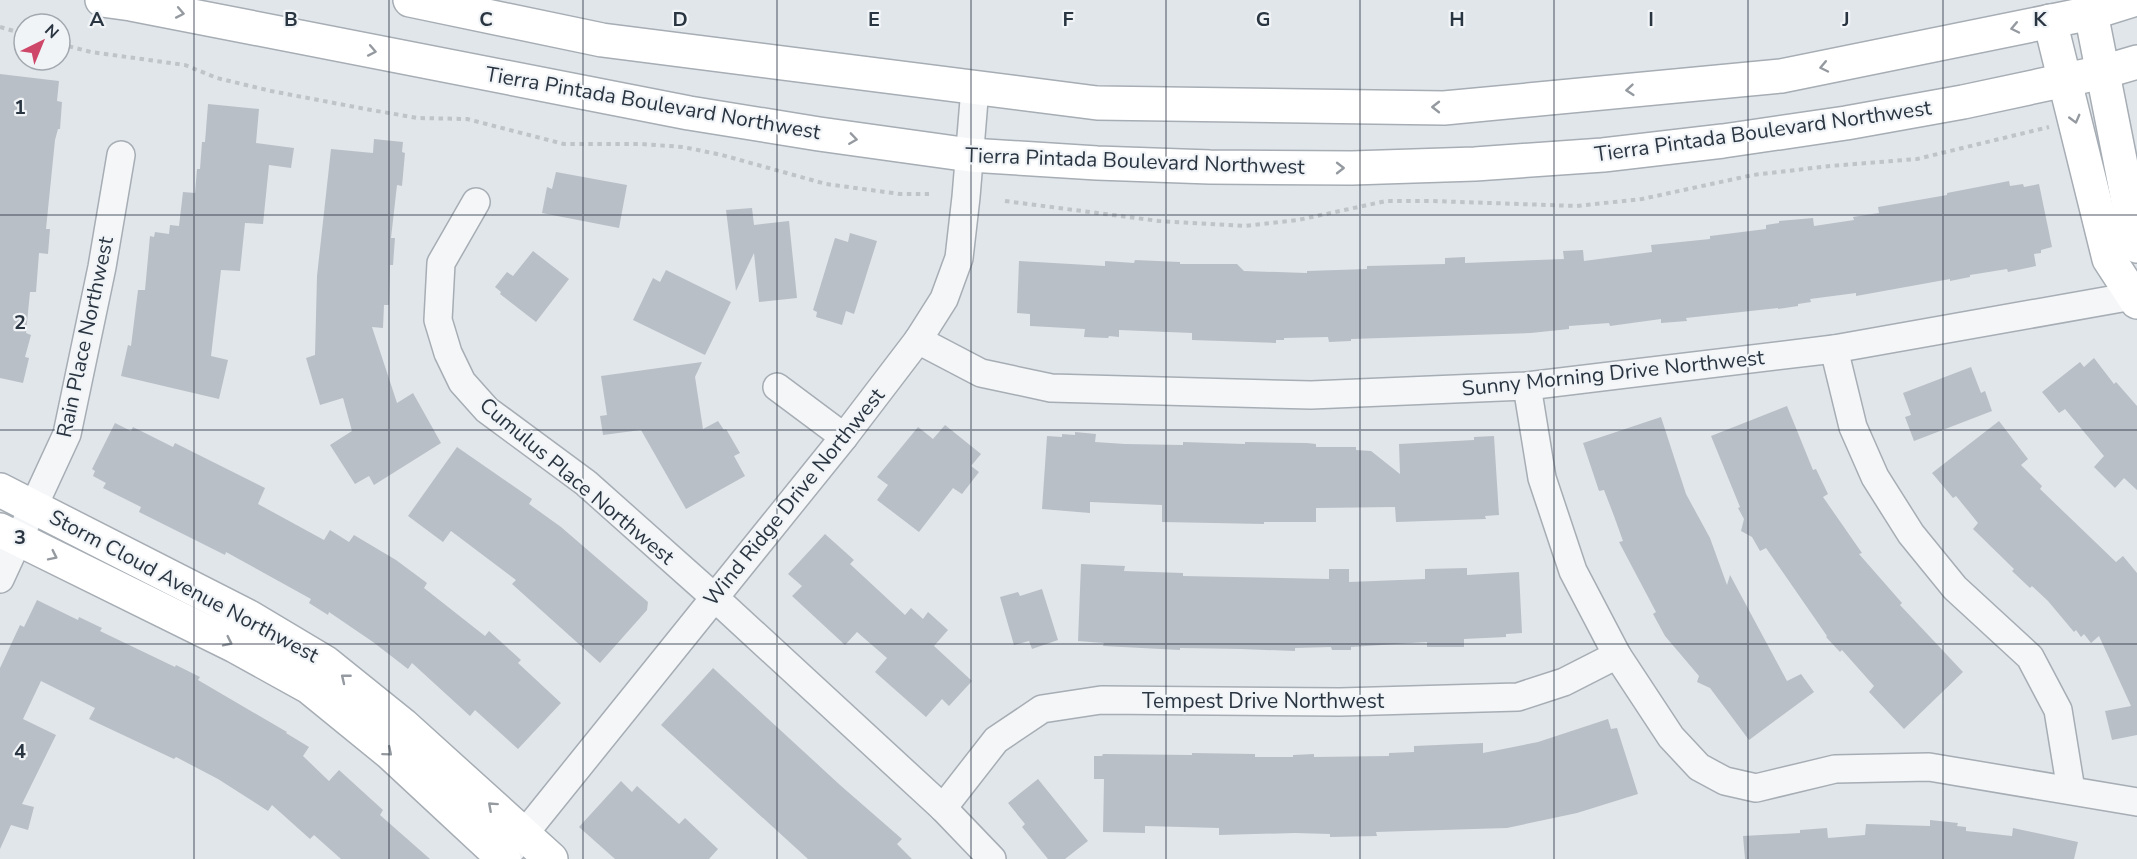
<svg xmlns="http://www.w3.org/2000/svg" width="2137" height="859" font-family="'Nunito Sans',sans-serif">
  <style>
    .building { fill: #b9bfc7 }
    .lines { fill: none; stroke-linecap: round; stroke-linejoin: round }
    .street-casing { stroke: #a6adb4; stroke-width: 30 }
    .secondary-casing { stroke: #a6adb4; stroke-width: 36 }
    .path { stroke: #bfc4c9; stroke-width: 4; stroke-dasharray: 4.5 4.5; stroke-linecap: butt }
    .street { stroke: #f4f6f8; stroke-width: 27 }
    .secondary { stroke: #fff; stroke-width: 33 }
    .oneway { stroke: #949aa0 }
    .grid { fill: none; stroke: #2a3542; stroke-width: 1.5; stroke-opacity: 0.55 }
    .labels { text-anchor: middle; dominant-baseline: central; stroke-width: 4.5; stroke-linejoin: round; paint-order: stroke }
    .street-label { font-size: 21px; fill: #2a3542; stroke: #f1f4f7 }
    .grid-label { font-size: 20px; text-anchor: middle; font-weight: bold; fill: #2a3542; stroke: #f1f4f7; stroke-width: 4.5; stroke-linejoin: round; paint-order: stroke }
  </style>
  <rect width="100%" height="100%" fill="#e1e6ea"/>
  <g class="building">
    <path d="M0 74 59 81 57 101 62 102 60 129H58L55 140 46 229H50L48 254 39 253 36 292H30L26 333 31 335 25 357 29 358 23 383 0 378Z"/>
    <path d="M208 104 259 109 256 143 294 148 291 168 269 165 263 224 245 223 240 271 221 270 211 356 228 360 219 399 121 376 128 345 131 346 138 290H145L150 236 154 237 155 232 169 234 170 225 179 226 183 192 195 193 197 169H200L202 142H205Z"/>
    <path d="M374 139 403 142 402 152 405 153 402 186 397 185 391 238H395L393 265H390L389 305H384L383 328 372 327 397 403 413 393 441 443 374 485 369 476 355 484 330 445 352 431 343 398 320 405 306 358 315 355 317 276 331 149 373 153Z"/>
    <path d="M556 172 627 185 619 228 542 213 547 187 552 189Z"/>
    <path d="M2009 181 2010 186 2023 184 2024 187 2039 184 2052 247 2041 250V253L2034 254 2036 266 2008 272 2007 269 1970 275V277L1950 281V279L1856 296V293L1810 299 1811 302 1798 304V306L1778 309V308L1686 318 1687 321 1661 323V319L1610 326 1609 323 1569 326V329L1531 333 1351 339V341L1329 342 1328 337 1284 338V340H1276V343L1192 340V333L1119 330V337L1109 336 1108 338 1084 337 1085 329 1030 326V314L1017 313 1019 261 1105 266V261L1134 263 1135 260 1180 262V264H1237L1244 271 1307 273V271L1367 269V266L1445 264V258L1465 257V263L1564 259 1563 251 1583 250 1584 261 1652 252 1651 245 1710 239V236L1766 229V225L1779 223V221L1813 218 1814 226 1854 220 1853 217 1879 213 1878 207 1947 195V193Z"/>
    <path d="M752 208 754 225 789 221 797 298 759 302 754 253 736 291 726 210Z"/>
    <path d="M850 233 877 241 854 314 846 311 842 325 816 317 817 312 813 310 835 238 848 242Z"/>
    <path d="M533 251 569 279 536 322 500 294 501 292 495 287 507 272 513 276Z"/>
    <path d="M666 270 731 302 705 355 633 320 653 278 660 282Z"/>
    <path d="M2094 358 2114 384 2116 382 2137 406V490L2124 478 2115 488 2094 467 2104 456 2065 409 2059 413 2042 392 2080 362 2084 367Z"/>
    <path d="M702 362 695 377 703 429 718 421 724 430 726 429 740 453 734 456 745 476 686 509 641 430 603 435 600 416 607 415 601 376Z"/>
    <path d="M1971 367 1981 393 1985 391 1992 411 1914 441 1905 417 1911 415 1903 393Z"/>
    <path d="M1787 406 1813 470 1816 469 1828 494 1823 497 1862 553 1859 554 1902 603 1900 605 1963 672 1904 729 1869 692 1874 686 1842 650 1840 652 1826 637 1827 636 1766 548 1760 551 1752 537 1741 531 1744 519 1738 508 1740 507 1711 436Z"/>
    <path d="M1661 417 1686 494 1710 538 1727 585 1730 575 1787 681 1801 674 1814 692 1749 740 1710 688 1697 682 1699 676 1665 636 1653 614 1656 612 1619 542 1623 541 1614 516 1604 490 1599 491 1583 443Z"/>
    <path d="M1999 421 2028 459 2021 465 2042 486 2040 489 2116 562 2123 556 2137 573V735L2112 740 2105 711 2131 706 2099 636 2091 643 2084 634 2081 637 2076 630 2074 632 2048 601 2032 586 2030 588 2012 571 2014 569 1973 529 1978 523 1956 496 1953 498 1932 473Z"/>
    <path d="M115 423 131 431 133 427 173 447 175 443 265 488 258 504 324 540 330 530 349 542 354 535 396 560 427 583 424 588 485 636 489 631 521 660 518 663 561 703 518 749 475 710 470 716 412 663 408 669 373 642 329 612 328 615 309 603 311 599 226 552 225 555 139 512 141 507 103 488 106 483 93 476 95 471 92 469Z"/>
    <path d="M945 425 981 454 971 466 979 472 962 494 953 488 919 532 877 500 888 485 877 477 918 427 933 439Z"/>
    <path d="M1075 432 1096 434 1095 442 1125 444 1183 445V442L1245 444V442L1307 443 1316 444V447H1356V450L1371 451 1400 474 1399 444 1474 440V437L1494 436 1499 515 1485 516 1486 519 1396 522 1395 507 1316 508V522H1264V524L1162 522V505L1090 502V513L1042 509 1047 436 1062 437V434L1075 435Z"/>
    <path d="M457 447 532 499 529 504 561 527 648 602 647 610 600 663 512 584 516 580 451 531 443 542 408 516Z"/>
    <path d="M825 534 854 560 850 564 905 615 911 608 923 619 928 612 948 630 934 646 972 681 949 706 942 699 926 717 875 672 887 658 857 632 845 645 792 596 802 586 788 574Z"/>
    <path d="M1081 564 1125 566 1124 571 1183 573V576L1329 579V569H1349V582L1425 579V569L1467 568V575L1519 572 1522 633 1506 634V637L1464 639V647H1427V642L1351 647V650H1332L1331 647 1295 648V651L1241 649 1180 648V650L1103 646 1104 643 1078 641Z"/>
    <path d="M1042 589 1058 640 1032 649 1029 641 1014 645 1000 597 1018 592 1020 596Z"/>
    <path d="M37 600 78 620 79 617 102 628 100 631 175 667 176 665 200 677 198 680 287 732 286 733 309 747 303 756 329 781 339 770 383 810 380 815 430 859H341L314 835 310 839 272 805 268 811 218 779 176 757 174 759 89 719 95 708 41 681 23 719 56 735 22 804 34 807 28 830 11 825 0 849V668L20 625 24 627Z"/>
    <path d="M713 668 840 785 902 839 897 844 912 859H808L661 725Z"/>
    <path d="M1608 719 1611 729 1617 728 1638 794 1577 813 1507 828 1376 832 1377 836 1330 837V834L1295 833 1219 835V828L1145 826V833L1103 832 1104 779H1094V756H1102L1103 754 1192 755V753L1255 754V757H1293V755L1314 754V757L1389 756V753L1414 752V746L1483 743V753L1538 742Z"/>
    <path d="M1038 779 1088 841 1065 859H1048L1022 827 1025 824 1008 803Z"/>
    <path d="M621 781 632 792 637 786 679 824 685 818 718 849 709 859H615L579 827Z"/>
    <path d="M1930 820 1958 823 1957 826 1966 827V831L2012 836 2013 828 2078 842 2074 859H1745L1743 836 1800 833V830L1827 828 1828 838 1865 835 1866 824 1930 826Z"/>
  </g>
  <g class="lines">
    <defs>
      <g id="street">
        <path d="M476 202 441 263 438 320 448 353 462 382 487 410 586 483 714 597 943 808 992 859"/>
        <path d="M918 340 981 373 1051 388 1311 395 1527 386 1834 349 2133 296"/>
        <path d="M1834 349 1853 427 1875 477 1911 534 1955 588 2030 657 2058 710 2071 790"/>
        <path d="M1527 386 1542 478 1573 571 1617 655 1671 737 1699 767 1725 781 1756 788 1835 769 1929 767 2137 802"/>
        <path d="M777 387 844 437"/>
        <path d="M0 579 67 434 102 267 121 155"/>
        <path d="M943 808 996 740 1042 709 1101 700 1340 702 1518 697 1564 682 1617 655"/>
        <path d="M512 849 844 437 918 340 944 299 959 258 966 197 975 88"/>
      </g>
      <g id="secondary">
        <path d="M102 0 131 4 689 113 819 134 970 155 1097 163 1210 167 1352 168 1475 164 1603 155 1723 141 1846 123 1963 102 2103 72 2137 62"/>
        <path d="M410 0 602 40 1097 103 1444 108 1781 76 2091 13 2133 0"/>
        <path d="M2091 13 2137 246"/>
        <path d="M2050 21 2109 259 2137 302"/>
        <path d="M0 490 249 617 326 663 403 725 551 859"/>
        <path d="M0 530 235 646 309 687 390 753 504 859"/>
      </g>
    </defs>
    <use href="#street" class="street-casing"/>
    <use href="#secondary" class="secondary-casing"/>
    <g class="path">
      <path d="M0 27 24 34"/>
      <path d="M60 44 91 52 185 65 217 78 271 91 371 110 418 118 467 119 564 144H641L683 147 722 155 826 184 900 194H929"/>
      <path d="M1005 201 1159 221 1245 226 1298 220 1386 201H1432L1577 206 1642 199 1753 175 1830 166 1917 159 2049 127"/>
    </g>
    <use href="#street" class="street"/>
    <use href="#secondary" class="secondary"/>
  </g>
  <defs><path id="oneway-chevron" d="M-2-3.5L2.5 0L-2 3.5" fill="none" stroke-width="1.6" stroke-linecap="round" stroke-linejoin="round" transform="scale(1.5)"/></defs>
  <g class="oneway">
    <use href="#oneway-chevron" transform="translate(180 13) rotate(11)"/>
    <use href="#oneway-chevron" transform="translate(2015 28) rotate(168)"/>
    <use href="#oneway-chevron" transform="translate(372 51) rotate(11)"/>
    <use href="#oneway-chevron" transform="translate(1824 67) rotate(168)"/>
    <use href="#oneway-chevron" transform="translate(1630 90) rotate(175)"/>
    <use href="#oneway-chevron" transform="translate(1436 107) rotate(180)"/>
    <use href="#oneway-chevron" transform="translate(2075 119) rotate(75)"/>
    <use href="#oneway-chevron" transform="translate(853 139) rotate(8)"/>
    <use href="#oneway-chevron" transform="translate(1340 168)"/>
    <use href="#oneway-chevron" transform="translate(53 556) rotate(26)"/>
    <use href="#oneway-chevron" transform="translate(228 642) rotate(26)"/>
    <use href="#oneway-chevron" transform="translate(345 678) rotate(-141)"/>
    <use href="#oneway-chevron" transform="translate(388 752) rotate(40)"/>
    <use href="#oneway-chevron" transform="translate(492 806) rotate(-138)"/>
  </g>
  <path class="grid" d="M194 0V859M389 0V859M583 0V859M777 0V859M971 0V859M1166 0V859M1360 0V859M1554 0V859M1748 0V859M1943 0V859M0 215H2137M0 430H2137M0 644H2137"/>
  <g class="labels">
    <g class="street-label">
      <text transform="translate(653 103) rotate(10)">Tierra Pintada Boulevard Northwest</text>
      <text transform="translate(1763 131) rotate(-8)">Tierra Pintada Boulevard Northwest</text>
      <text transform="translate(1135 161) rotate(2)">Tierra Pintada Boulevard Northwest</text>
      <text transform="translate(85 337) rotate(-78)">Rain Place Northwest</text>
      <text transform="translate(1613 373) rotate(-6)">Sunny Morning Drive Northwest</text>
      <text transform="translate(577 481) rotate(40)">Cumulus Place Northwest</text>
      <text transform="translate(794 497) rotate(-51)">Wind Ridge Drive Northwest</text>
      <text transform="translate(184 586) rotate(28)">Storm Cloud Avenue Northwest</text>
      <text x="1263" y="701">Tempest Drive Northwest</text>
    </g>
  </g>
  <g class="grid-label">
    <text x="97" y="26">A</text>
    <text x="291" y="26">B</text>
    <text x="486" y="26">C</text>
    <text x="680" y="26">D</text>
    <text x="874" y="26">E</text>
    <text x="1068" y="26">F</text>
    <text x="1263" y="26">G</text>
    <text x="1457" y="26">H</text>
    <text x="1651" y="26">I</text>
    <text x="1846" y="26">J</text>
    <text x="2040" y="26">K</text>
    <text x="20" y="114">1</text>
    <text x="20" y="329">2</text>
    <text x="20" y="544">3</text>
    <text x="20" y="758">4</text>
  </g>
  <g transform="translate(42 42) rotate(43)"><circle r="28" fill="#f1f4f7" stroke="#a1a8af" stroke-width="1.5"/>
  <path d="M0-4.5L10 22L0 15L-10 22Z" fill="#ce4768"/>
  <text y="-9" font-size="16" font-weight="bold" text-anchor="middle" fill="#2a3542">N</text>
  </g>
</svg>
